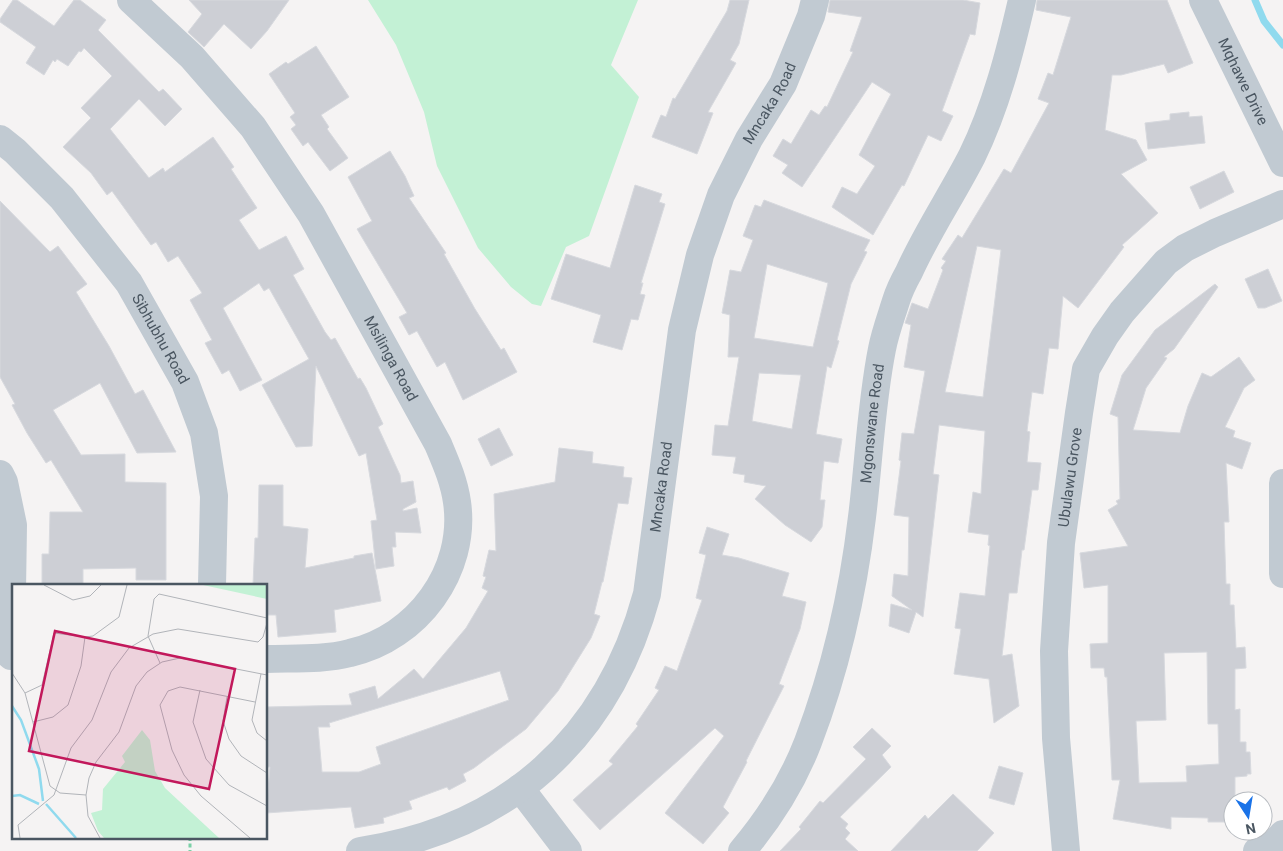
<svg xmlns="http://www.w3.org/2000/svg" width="1283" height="851" font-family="Roboto,sans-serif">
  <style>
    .green { fill: #c3f1d5 }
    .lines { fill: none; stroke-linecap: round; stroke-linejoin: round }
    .stream { stroke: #90daee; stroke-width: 7 }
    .building { fill: #cdcfd5; stroke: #d7d9de; fill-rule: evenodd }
    .path { stroke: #7ad0a6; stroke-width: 3; stroke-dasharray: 4 2.5; stroke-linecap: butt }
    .minor { stroke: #c1cad2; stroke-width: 28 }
    .labels { text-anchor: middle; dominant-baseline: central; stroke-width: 4; stroke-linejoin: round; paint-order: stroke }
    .street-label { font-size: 15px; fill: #4a5661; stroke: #fff }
    .inset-river { fill: none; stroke: #90daee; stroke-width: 2.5 }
    .inset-road { fill: none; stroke: #b1b4b9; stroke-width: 1 }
    .view { fill: #c2185b; fill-opacity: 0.15; stroke: #c2185b; stroke-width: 2.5 }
    .inset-edge { fill: none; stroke: #4a5661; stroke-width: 2.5 }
  </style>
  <rect width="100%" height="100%" fill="#f5f3f3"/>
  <path class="green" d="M368 0H638L611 65 639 97 589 236 566 247 541 306 532 304 511 287 478 248 437 166 424 112 396 45Z"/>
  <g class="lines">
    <path class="stream" d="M1255 0 1264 21 1283 45"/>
  </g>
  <g class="building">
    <path d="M13 0H17L54 26 74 0H80L106 20 98 30 159 92 163 89 182 109 165 126 139 99 110 129 149 178 163 168 165 172 213 137 234 167 231 169 257 208 239 220 259 250 286 236 304 269 293 275 325 332 331 340 335 338 358 379 360 378 366 388 383 424 378 427 400 475 401 483 413 481 416 502 403 509V511L417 508 421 533 395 532 396 547H392L394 566 376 569 371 521 377 520 366 453 359 456 316 366 312 446 296 447 262 385 309 359 269 288 264 291 259 283 223 308 262 380 240 391 229 370 222 374 205 343 212 340 190 300 202 293 178 256 168 262 156 242 151 245 112 191 107 195 91 173 63 147 91 118 81 108 112 76 84 48 81 52 79 51 68 66 57 59 55 62 53 60 44 75 26 63 36 47 0 22V19Z"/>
    <path d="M189 0H289L267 31 251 49 224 24 204 47 188 32 202 14Z"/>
    <path d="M730 0H749L739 44 730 60 736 63 708 112 713 113 697 154 652 137 661 115 666 117 673 98 675 99 727 11Z"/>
    <path d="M830 0H963L980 3 975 35 970 34 942 111 953 116 941 141 928 135 904 186 902 185 873 235 832 207 842 187 857 194 875 166 859 155 891 94 872 82 802 187 782 173 788 165 773 156 783 139 791 144 811 110 819 115 825 106 827 107 853 52 850 51 862 17 828 12Z"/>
    <path d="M1037 0H1167L1193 63 1168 73 1164 64 1121 75H1112L1105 130 1136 140 1147 160 1121 174 1158 213 1122 245 1124 247 1078 308 1063 296 1058 349 1049 348 1043 394 1032 392 1027 431 1030 432 1027 462 1041 463 1038 490H1032L1024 550H1022L1017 593H1009L1002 656 1012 654 1019 706 994 723 989 679 954 674 961 629 955 628 960 593 985 596 990 546 988 545 989 535 968 532 973 492 981 494 985 431 939 425 933 474 939 475 923 617 916 612 909 633 889 626 891 604 912 610 892 596 894 574 908 576 909 517 894 515 901 461 899 460 902 433 914 434 925 371 904 367 911 325 905 323 912 303 928 309 943 270 941 268 946 261 942 259 958 235 962 238 1004 169 1011 173 1049 103 1038 99 1048 73 1053 75 1071 17 1036 10ZM977 246 1001 250 983 397 945 392Z"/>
    <path d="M316 46 349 97 321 115 329 127 327 129 348 158 330 171 308 142 303 146 291 129 296 125 290 117 295 113 269 74 286 62 288 64Z"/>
    <path d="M1189 112V117L1202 116 1205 143 1148 149 1145 123 1170 120V114Z"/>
    <path d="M390 151 405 176 414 196 409 198 446 253 444 254 475 309 501 350 504 348 517 372 463 400 445 362 437 367 417 331 409 335 399 317 407 313 357 229 372 221 348 177Z"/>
    <path d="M1224 171 1234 192 1200 209 1190 187Z"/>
    <path d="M635 185 662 194 659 202 665 204 641 283H643L640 294 645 295 638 320 631 319 622 350 593 342 601 315 551 299 566 254 610 268Z"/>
    <path d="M764 200 870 240 864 251 867 252 851 284 837 340 839 341 831 368 827 366 816 434 842 439 838 463 824 461 820 500H825L822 527 811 542 785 525 755 499 766 486 744 482 745 475 733 473 736 457 712 455 715 425 728 426 739 357H728L730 315 722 313 730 270 741 272 753 240 743 236 755 205 761 207ZM767 264 828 283 813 347 754 338ZM759 373 801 375 792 429 752 421Z"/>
    <path d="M0 201 50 252 58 246 87 284 76 292 109 346 135 394 143 390 176 452 137 453 100 383 53 410 81 455 125 454V482L166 483V580H136V568L83 569V585H42V554H49L50 512H83L51 460 46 463 27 433 12 405 15 404 0 377Z"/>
    <path d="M1268 269 1282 301 1265 308H1258L1245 279Z"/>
    <path d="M1215 284 1218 287 1174 349 1164 357 1167 358 1146 388 1133 430 1180 433 1188 406 1202 373 1211 377 1239 357 1255 380 1244 388 1225 427 1235 431 1233 437 1251 443 1242 469 1226 463 1229 522H1224L1226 584H1230V605H1234L1236 648 1245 647 1246 668 1235 669V710L1240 709V742H1246V752H1250L1251 774H1247V776L1235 777V801H1233V822H1208V818L1171 817V829L1113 819 1120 780H1112L1107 677H1105L1104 668H1091L1090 644 1108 643V585L1084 588 1080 553 1128 546 1108 510 1118 504 1116 501 1120 499 1118 417 1110 414 1122 375 1155 330ZM1207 652 1208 724H1218L1219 764 1186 766 1187 782 1139 783 1136 721 1166 720 1164 653Z"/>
    <path d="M499 428 513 455 491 466 478 439Z"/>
    <path d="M559 448 593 452 592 463 624 467 623 477 632 478 628 504 618 503 603 582H602L594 614 600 616 591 638 558 691 526 729 474 768 463 774 466 781 449 790 447 787 409 801 412 809 383 818 384 823 355 828 351 807 266 813 270 767H266V707L352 705 349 694 375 686 378 699 414 669 423 679 466 628 488 591 482 588 486 577 483 576 489 550 496 551 494 494 555 482ZM500 671 509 700 376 747 381 764 359 772H322L318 727H330L329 723Z"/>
    <path d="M259 485H283V526L308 529 305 568 354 558V556L372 553 381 601 334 610 336 632 278 637 276 615H266V585H253L255 538H258Z"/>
    <path d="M707 527 729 534 722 555 739 558 789 573 782 596 806 602 800 629 779 684 784 686 746 761 747 762 723 807 729 813 703 844 665 813 724 736 715 728 600 830 573 800 613 764 609 761 638 726 636 724 659 690 655 688 665 666 677 671 702 600 696 598 706 555 699 553Z"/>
    <path d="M872 728 891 746 882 755 891 767 840 817 848 824 845 828 850 833 845 839 858 851H780L801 829 799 827 820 801 823 803 866 759 853 747Z"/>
    <path d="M999 766 1023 773 1014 805 989 798Z"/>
    <path d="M953 794 994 833 977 851H891L925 815 928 819Z"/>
  </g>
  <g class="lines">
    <path class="path" d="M190 837V851"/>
    <g class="minor">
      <path id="s1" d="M131 0 192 57 253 127 311 214 438 444C446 463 454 481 457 502 467 571 417 638 350 653 323 660 294 658 266 659"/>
      <path id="s2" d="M1203 0 1283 163"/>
      <path id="s3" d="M0 139 15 151 62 198 129 283 185 382 204 433 214 496 212 585"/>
      <path d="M0 474 4 482 13 525 11 656"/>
      <path d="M1283 483V574"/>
      <path d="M520 788 568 851"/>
      <path id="s4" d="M360 851C508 829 608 738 647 594L682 330 700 255 721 195 749 139 783 84 811 16 815 0"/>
      <path id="s5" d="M742 851C769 819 793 781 808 742 835 671 853 593 862 517 869 461 871 404 882 349 885 333 891 317 896 301 899 291 904 281 909 272 927 232 952 195 972 156 996 107 1010 52 1022 0"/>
      <path id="s6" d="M1066 851 1056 738 1054 651 1061 543 1079 413 1086 369 1105 336 1122 312 1166 262 1185 248 1215 233 1283 204"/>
      <path d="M1257 851 1273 845 1283 834"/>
    </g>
  </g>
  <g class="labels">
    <g class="street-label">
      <text stroke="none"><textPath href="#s2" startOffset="91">Mqhawe Drive</textPath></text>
      <text stroke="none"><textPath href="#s4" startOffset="921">Mncaka Road</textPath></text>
      <text stroke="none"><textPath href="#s3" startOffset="258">Sibhubhu Road</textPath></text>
      <text stroke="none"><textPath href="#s1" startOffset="446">Msilinga Road</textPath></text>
      <text stroke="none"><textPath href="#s5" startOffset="454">Mgonswane Road</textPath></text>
      <text stroke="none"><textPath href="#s6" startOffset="375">Ubulawu Grove</textPath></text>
      <text stroke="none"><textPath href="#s4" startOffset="518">Mncaka Road</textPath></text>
    </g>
  </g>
  <g transform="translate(12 584)">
    <rect width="255" height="255" fill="#f5f3f3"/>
    <path d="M191 1H255V15ZM130 146 138 156 143 187 153 204 207 254H92L86 247 79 229 90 226 91 205 113 178 110 172Z" fill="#c3f1d5"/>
    <path class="inset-river" d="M0 122 9 136 27 185 31 217M0 212 8 211 27 220M34 220 64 254"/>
    <path class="inset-road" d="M32 1 61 16 78 12 89 1M148 79 136 52 142 15 147 10 255 34M0 89 13 109 38 202 48 209 74 211M249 90 240 136 245 149 255 157M188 106 181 138 194 175 217 201 255 222M13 109 30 101 42 49 73 53M215 113 211 137 217 155 229 172 255 189M21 138 41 133 56 121 69 82 73 53 81 52 107 33 115 1M8 254 6 241 42 211 59 164 80 136 99 88 117 64 141 50 166 45 246 58 251 53 255 39M88 254 76 232 74 211 77 194 84 178 107 148 124 102 135 88 150 78 168 74 255 91M238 254 189 212 172 191 160 166 148 121 156 107 168 103 243 118"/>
    <path class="view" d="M43 47 223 85 197 205 17 167Z"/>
    <rect width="255" height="255" class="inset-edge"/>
  </g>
  <g transform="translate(1248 816) rotate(168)"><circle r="24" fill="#ffffff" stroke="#b7bbc0"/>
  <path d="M0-4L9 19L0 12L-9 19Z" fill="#1a73e8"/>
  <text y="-8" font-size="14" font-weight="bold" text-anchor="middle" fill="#4a5661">N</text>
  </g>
</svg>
